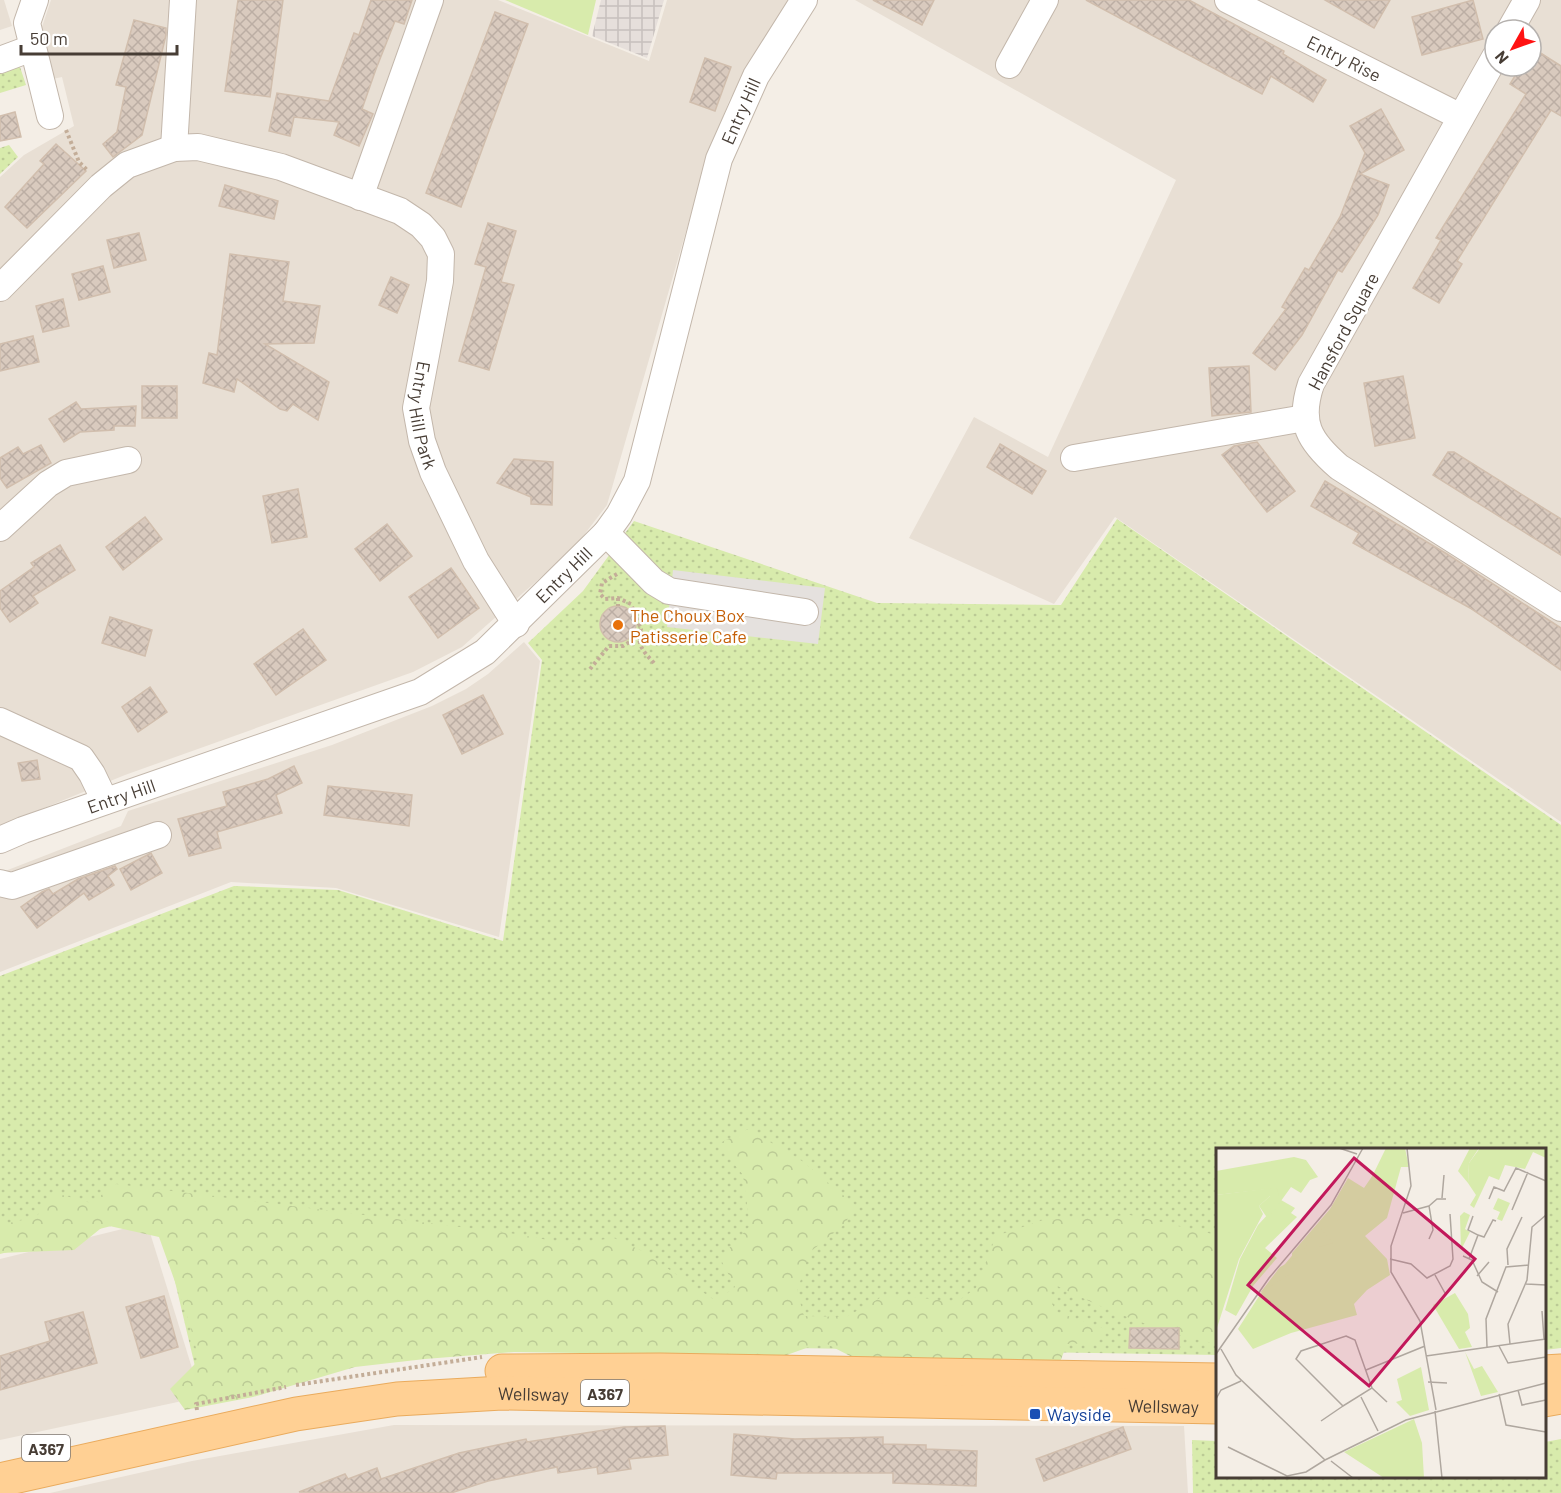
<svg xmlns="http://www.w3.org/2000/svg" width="1561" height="1493" font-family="Barlow,sans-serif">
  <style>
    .residential { fill: #e8dfd4; fill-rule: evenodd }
    .industrial { fill: url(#industrial-grid) }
    .grass { fill: url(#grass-dots) }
    .forest { fill: url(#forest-crowns) }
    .green { fill: #d8ebac }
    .parking { fill: #e5e1de }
    .building { fill: url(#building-cross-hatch); stroke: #d1bead; stroke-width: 1.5 }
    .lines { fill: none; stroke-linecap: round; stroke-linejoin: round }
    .minor-casing { stroke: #c3b7ab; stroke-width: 28 }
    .major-casing { stroke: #eaab5d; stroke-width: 35 }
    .path { stroke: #c3ad98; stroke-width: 4; stroke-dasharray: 3 3; stroke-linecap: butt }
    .minor { stroke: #fff; stroke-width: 26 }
    .major { stroke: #ffd094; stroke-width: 33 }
    .food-dot { fill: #e8710a; stroke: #fff; stroke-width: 2 }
    .transit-dot { fill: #1a4fb4; stroke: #fff; stroke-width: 2 }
    .labels { text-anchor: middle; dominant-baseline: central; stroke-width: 5; stroke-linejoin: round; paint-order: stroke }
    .shield { fill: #fff; stroke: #7e7772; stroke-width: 1.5 }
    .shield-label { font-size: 16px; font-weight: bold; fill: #473d35 }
    .street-label { font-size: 18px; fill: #473d35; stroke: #fff }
    .food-label { font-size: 18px; fill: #c56008; stroke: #fff; text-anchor: start }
    .transit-label { font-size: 18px; fill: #164399; stroke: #fff; text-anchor: start }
    .inset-road { fill: none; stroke: #afa79f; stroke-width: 1.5 }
    .view { fill: #c2185b; fill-opacity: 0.15; stroke: #c2185b; stroke-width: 3 }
    .inset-edge { fill: none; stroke: #473d35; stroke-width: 3 }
  </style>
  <defs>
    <pattern id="industrial-grid" width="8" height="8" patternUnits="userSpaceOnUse" patternTransform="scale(1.5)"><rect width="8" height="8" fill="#e6dfdb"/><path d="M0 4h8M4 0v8" fill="none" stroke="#c7c0bd"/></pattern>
    <pattern id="grass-dots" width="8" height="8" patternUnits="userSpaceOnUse" patternTransform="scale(1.5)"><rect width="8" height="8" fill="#d8ebac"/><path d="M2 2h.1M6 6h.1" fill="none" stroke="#bbca95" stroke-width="1.8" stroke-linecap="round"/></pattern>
    <pattern id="forest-crowns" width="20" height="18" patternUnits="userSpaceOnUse" patternTransform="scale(1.5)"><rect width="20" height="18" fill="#d8ebac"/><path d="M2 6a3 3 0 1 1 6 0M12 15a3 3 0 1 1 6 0" fill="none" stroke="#bbca95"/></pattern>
    <pattern id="building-cross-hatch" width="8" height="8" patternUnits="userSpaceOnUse" patternTransform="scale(1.5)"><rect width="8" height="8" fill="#d9cabe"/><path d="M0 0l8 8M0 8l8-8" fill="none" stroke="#bcaea4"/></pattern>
  </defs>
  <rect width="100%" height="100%" fill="#f4eee6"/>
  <g class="residential">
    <path d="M0 0H4L12 26 0 30Z"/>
    <path d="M51 0H498L649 61 667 0H788L729 101 706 162 607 505 574 548 462 647 413 672 125 775 0 826V177L24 155 74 126 62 77 48 80 40 33Z"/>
    <path d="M855 0H1561V822L1115 517 1054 604 909 538 974 417 1048 457 1176 180ZM1495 30H1531V66H1495Z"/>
    <path d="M524 642 540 661 499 937 336 888 231 882 0 972V873L121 826 128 811 332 745 432 706 466 689 488 674Z"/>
    <path d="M147 1223 201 1397 0 1440V1259Z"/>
    <path d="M394 1425 1184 1426 1188 1493H50L192 1461Z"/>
  </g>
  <path class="industrial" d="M601 0H664L647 58 592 36Z"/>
  <g class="grass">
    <path d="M19 64 26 85 0 93V71Z"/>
    <path d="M9 145 18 157 0 174V148Z"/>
    <path d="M1117 519 1561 825V1348L1545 1350 1544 1150H1218L1217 1355 616 1345 389 1354 202 1396 159 1214 0 1254V976L234 886 338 890 503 941 542 660 528 643 583 591 634 521 877 603 1061 605Z"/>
    <path d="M1561 1439V1493H1193L1192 1440 1217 1441 1218 1476H1544L1545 1442Z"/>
  </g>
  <path class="forest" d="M748 1129 802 1161 855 1205 845 1224 810 1252 797 1291 804 1316 846 1317 887 1294 957 1302 976 1288 996 1236 1043 1220 1130 1215 1217 1235V1344C1158 1332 1104 1309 1049 1282L1054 1311 1108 1330 1094 1343 1067 1344 1060 1362 854 1358 823 1342 784 1356 514 1352 425 1359 355 1367 253 1397 185 1410 170 1389 199 1360 189 1321 159 1237 105 1225 74 1250 0 1253V1225L36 1217 55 1193 91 1203 116 1184 516 1234 569 1244 614 1238 640 1250 716 1301 735 1287 720 1258 750 1226 743 1175 718 1144Z"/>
  <path class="green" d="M505 0H596L588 35Z"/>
  <path class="parking" d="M673 570 825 588 818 644 667 627Z"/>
  <g class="building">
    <path d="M238 0H283L270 97 225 91Z"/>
    <path d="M371 0H412L404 24 395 21 376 69 362 109 373 114 359 146 334 135 339 122 294 117 290 136 269 131 277 93 329 101 354 33 359 35Z"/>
    <path d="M873 0H934L922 25Z"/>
    <path d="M1086 0H1189L1284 51 1283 54 1326 80 1313 102 1271 76 1262 94Z"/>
    <path d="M1325 0H1390L1374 28Z"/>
    <path d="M1473 0 1483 39 1422 55 1412 17Z"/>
    <path d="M495 12 528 24 461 207 426 193Z"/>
    <path d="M134 20 166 28V35L142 135 113 157 103 144 117 132 126 87 116 85Z"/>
    <path d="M1531 47 1561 66V116L1551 110 1457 261 1462 264 1439 303 1413 288 1441 240 1436 238 1526 94 1510 84 1521 66H1531Z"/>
    <path d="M705 58 731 67 715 111 690 102Z"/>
    <path d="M1381 109 1404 150 1360 174 1389 185 1378 215 1342 272 1338 270 1302 335 1275 370 1253 353 1286 309 1282 307 1305 268 1309 270 1340 217 1365 153 1350 126Z"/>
    <path d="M15 112 21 137 0 141V116Z"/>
    <path d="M56 144 86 171 27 228 5 207 44 164 40 161Z"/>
    <path d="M225 185 278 201 274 219 219 206Z"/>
    <path d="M488 223 516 231 501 282 514 285 489 370 459 361 486 267 475 264Z"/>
    <path d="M139 233 146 260 114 268 107 240Z"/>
    <path d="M230 254 289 262 283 301 320 306 314 343 265 344 329 382 318 420 293 404 287 411 280 409 237 379 234 392 203 383 209 353 217 355Z"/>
    <path d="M103 266 110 292 79 300 72 274Z"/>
    <path d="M391 277 409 285 397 313 379 305Z"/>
    <path d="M63 299 69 326 43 332 36 306Z"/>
    <path d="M33 336 39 362 0 371V344Z"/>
    <path d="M1249 366 1251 412 1212 416 1209 368Z"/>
    <path d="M1403 376 1415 438 1375 446 1364 383Z"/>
    <rect x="142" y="386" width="35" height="32"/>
    <path d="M76 402 81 409 136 406 135 426H114V430L80 432 64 442 49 419Z"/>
    <path d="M1257 442 1295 491 1267 512 1222 455 1234 446Z"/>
    <path d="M1000 444 1046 471 1032 494 987 467Z"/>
    <path d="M41 445 51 463 7 488 0 478V458L18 447 23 454Z"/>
    <path d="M1448 452H1454L1561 519V555L1433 475Z"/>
    <path d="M514 459 553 462 552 505 531 504V497L497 483Z"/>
    <path d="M1325 481 1447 554 1561 628V670L1470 608 1353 543 1359 533 1311 506Z"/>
    <path d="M298 489 307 537 272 543 263 496Z"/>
    <path d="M145 517 162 539 123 570 106 547Z"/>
    <path d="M387 524 412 556 380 581 355 549Z"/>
    <path d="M60 545 75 570 33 596 38 603 10 622 0 608V591L34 567 31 563Z"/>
    <path d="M451 568 479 608 438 638 409 597Z"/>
    <circle cx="618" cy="624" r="18"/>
    <path d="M110 617 152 630 145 656 102 643Z"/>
    <path d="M303 629 326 660 276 695 254 664Z"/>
    <path d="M150 687 167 712 138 732 122 707Z"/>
    <path d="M483 695 503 734 462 754 443 715Z"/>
    <path d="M37 760 40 779 22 781 18 763Z"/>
    <path d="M294 766 302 783 276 795 282 813 217 832 221 848 189 856 178 819 227 806 223 792 268 779Z"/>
    <path d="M328 786 412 795 409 826 324 815Z"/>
    <path d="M151 853 162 873 131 890 120 869Z"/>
    <path d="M115 866 117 869 108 876 114 885 89 900 84 893 37 928 21 907 42 892 49 889 53 894 78 879Z"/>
    <path d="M164 1296 178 1347 141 1358 126 1307Z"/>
    <path d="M83 1312 97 1363 0 1390V1356L50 1341 45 1322Z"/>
    <path d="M1130 1328H1179V1349L1129 1348Z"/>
    <path d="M665 1426 668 1455 629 1459 631 1469 598 1474 597 1467 558 1473 557 1467 488 1481 451 1493 299 1492 345 1474 348 1479 377 1468 381 1479 459 1453 526 1439 527 1442 624 1427Z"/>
    <path d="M1123 1427 1131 1449 1044 1481 1036 1459Z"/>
    <path d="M734 1434 795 1439 883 1437V1444L926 1445V1449L977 1451 976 1486 893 1483V1473H777L776 1479 731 1475Z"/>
  </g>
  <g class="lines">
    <defs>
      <g id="minor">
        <path d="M35 0 27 23 50 116"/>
        <path id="s1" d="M1228 0 1461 117"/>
        <path d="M1510 30 1527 0"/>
        <path d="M1495 57 1311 384C1298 423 1309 441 1339 467L1561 608"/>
        <path d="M0 60 32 48"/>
        <path d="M1009 65 1045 0"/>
        <path d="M174 148 183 0"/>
        <path d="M360 197 430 0"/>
        <path id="s2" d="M0 288 101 186 127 165 174 148 198 147 281 167 400 211 421 225 433 238 441 254 440 281 416 408 422 441 433 472 476 561 516 624"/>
        <path d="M1074 458 1305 418"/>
        <path d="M0 528 48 484 66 473 128 460"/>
        <path d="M606 533 654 582 669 591 805 612"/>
        <path d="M0 721 81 758 92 774 105 801"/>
        <path id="s3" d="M0 840 23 830 420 692 485 652 606 533 619 515 637 481 719 159 756 76 804 0"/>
        <path d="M0 883 12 886 158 835"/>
      </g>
      <g id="major">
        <path d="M502 1371 660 1370 1218 1380"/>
        <path d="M1544 1372 1561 1371"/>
        <path d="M1544 1400 1561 1397"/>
        <path id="s4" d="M0 1480 296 1414 397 1399 502 1393 1218 1407"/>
      </g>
    </defs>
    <use href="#minor" class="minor-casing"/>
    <use href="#major" class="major-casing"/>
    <g class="path">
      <path d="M66 130 79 162 88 171"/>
      <path d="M617 574 602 583 600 594 605 599 618 598 631 604 641 629C635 644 645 653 654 663"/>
      <path d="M618 598V606"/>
      <path d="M590 669 609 646H623L638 637"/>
      <path d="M296 1385 482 1357"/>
      <path d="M197 1410 196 1404 286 1387"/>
    </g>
    <use href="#minor" class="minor"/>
    <use href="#major" class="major"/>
  </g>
  <circle class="food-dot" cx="618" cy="625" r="6"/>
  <rect class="transit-dot" x="1029" y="1408" width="12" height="12" rx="3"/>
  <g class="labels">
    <g class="shield">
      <rect x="581" y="1380" width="48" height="26" rx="4.5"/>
      <rect x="22" y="1435" width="48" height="26" rx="4.5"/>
    </g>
    <g class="shield-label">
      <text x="605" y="1393">A367</text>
      <text x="46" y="1448">A367</text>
    </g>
    <g class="street-label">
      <text stroke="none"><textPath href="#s1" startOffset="130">Entry Rise</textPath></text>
      <text stroke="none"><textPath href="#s3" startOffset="1137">Entry Hill</textPath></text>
      <text transform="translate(1343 331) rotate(-62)">Hansford Square</text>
      <text stroke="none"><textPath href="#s2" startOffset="688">Entry Hill Park</textPath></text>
      <text stroke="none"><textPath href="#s3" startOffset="632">Entry Hill</textPath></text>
      <text stroke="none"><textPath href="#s3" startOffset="129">Entry Hill</textPath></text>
      <text stroke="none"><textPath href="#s4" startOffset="542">Wellsway</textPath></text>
      <text stroke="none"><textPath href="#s4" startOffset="1172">Wellsway</textPath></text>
    </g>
    <g class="food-label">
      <text x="630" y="615">The Choux Box<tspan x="630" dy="21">Patisserie Cafe</tspan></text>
    </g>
    <g class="transit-label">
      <text x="1047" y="1414">Wayside</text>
    </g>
  </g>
  <g transform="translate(1216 1148)">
    <rect width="330" height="330" fill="#f4eee6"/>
    <path d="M170 0H189L193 19H185L171 70 149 88 171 111 174 127 151 142 138 156 141 167 75 185 37 201 22 181 45 145 123 51 132 33 150 41ZM282 50 294 55 286 73 281 71 284 64 277 61ZM65 52 79 60 75 65 81 69 49 100 61 110 37 138 20 168 9 162 24 111 42 77ZM248 64 254 67 249 81 254 84 245 102 244 68Z" fill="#d8ebac"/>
    <path d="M254 0H263L253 15 252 35 242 23ZM78 9 90 12 102 29 94 32 85 45 75 39 52 71 43 58 54 48H62L53 41 0 47V23ZM161 21 165 22 155 40 117 77 105 81 117 95 103 99 98 87 88 100 91 108 84 120 44 145 64 119 83 109 76 111V105L114 61 132 30 148 40Z" fill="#d8ebac"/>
    <path d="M264 0H330V10L317 4 309 21 289 17 283 32 273 28 258 60 254 57 260 47 252 35 253 15ZM56 40 61 41 63 48H54L43 58 47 66 23 111 0 183V47ZM239 145 252 166 254 180 249 184 256 199 243 201 217 157ZM249 204 258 221 266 218 282 244 265 248ZM205 219 213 262 194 268 180 254 186 252 181 231ZM198 271 206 295 208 330H168L128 304Z" fill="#d8ebac"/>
    <path class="inset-road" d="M123 0 141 6M191 0 195 38 175 98V124L204 173 220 262M226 50 228 27M273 51 278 39 288 43 300 20 330 33M213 58 221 51H230M296 62 312 24M187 65 213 58 217 82 213 91M262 87 268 89 277 72 280 73M247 108 256 112 266 134 282 144M174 111 195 116 211 130 234 118 237 111 234 66M253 111 262 87 252 82 257 68M292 117 291 101 306 69M219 127 230 147M261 128 273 114M310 136 330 137M326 163 328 191M130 188 139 192 156 240 127 258 80 211 85 203ZM294 196 292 176 311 132 316 79 330 67M283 198 292 215 330 209M271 199 270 171 290 119 313 117M5 201 20 227 109 312M0 206 53 130 115 57 147 0M210 208 330 191M150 222 209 198M212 234 231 235M156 240 171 254M302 242 306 257 330 252M283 246 290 277 330 284M145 249 162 283M0 251 5 242 25 233M219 263 226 330M105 273 127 258M12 299 71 328 90 324 109 312M109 312 190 272 330 235M115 313 137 330"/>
    <path class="view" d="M138 10 259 111 153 238 32 137Z"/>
    <rect width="330" height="330" class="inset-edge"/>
  </g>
  <g transform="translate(1513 48) rotate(230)"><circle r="28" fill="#ffffff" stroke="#b5b1ae" stroke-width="1.5"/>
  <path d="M0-4.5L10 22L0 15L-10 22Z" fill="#ff1212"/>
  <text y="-9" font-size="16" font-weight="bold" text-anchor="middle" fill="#473d35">N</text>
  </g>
  <path d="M21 45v9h156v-9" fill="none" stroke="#473d35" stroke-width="3"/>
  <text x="30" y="45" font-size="18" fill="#473d35" stroke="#ffffff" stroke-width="4.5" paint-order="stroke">50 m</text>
</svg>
